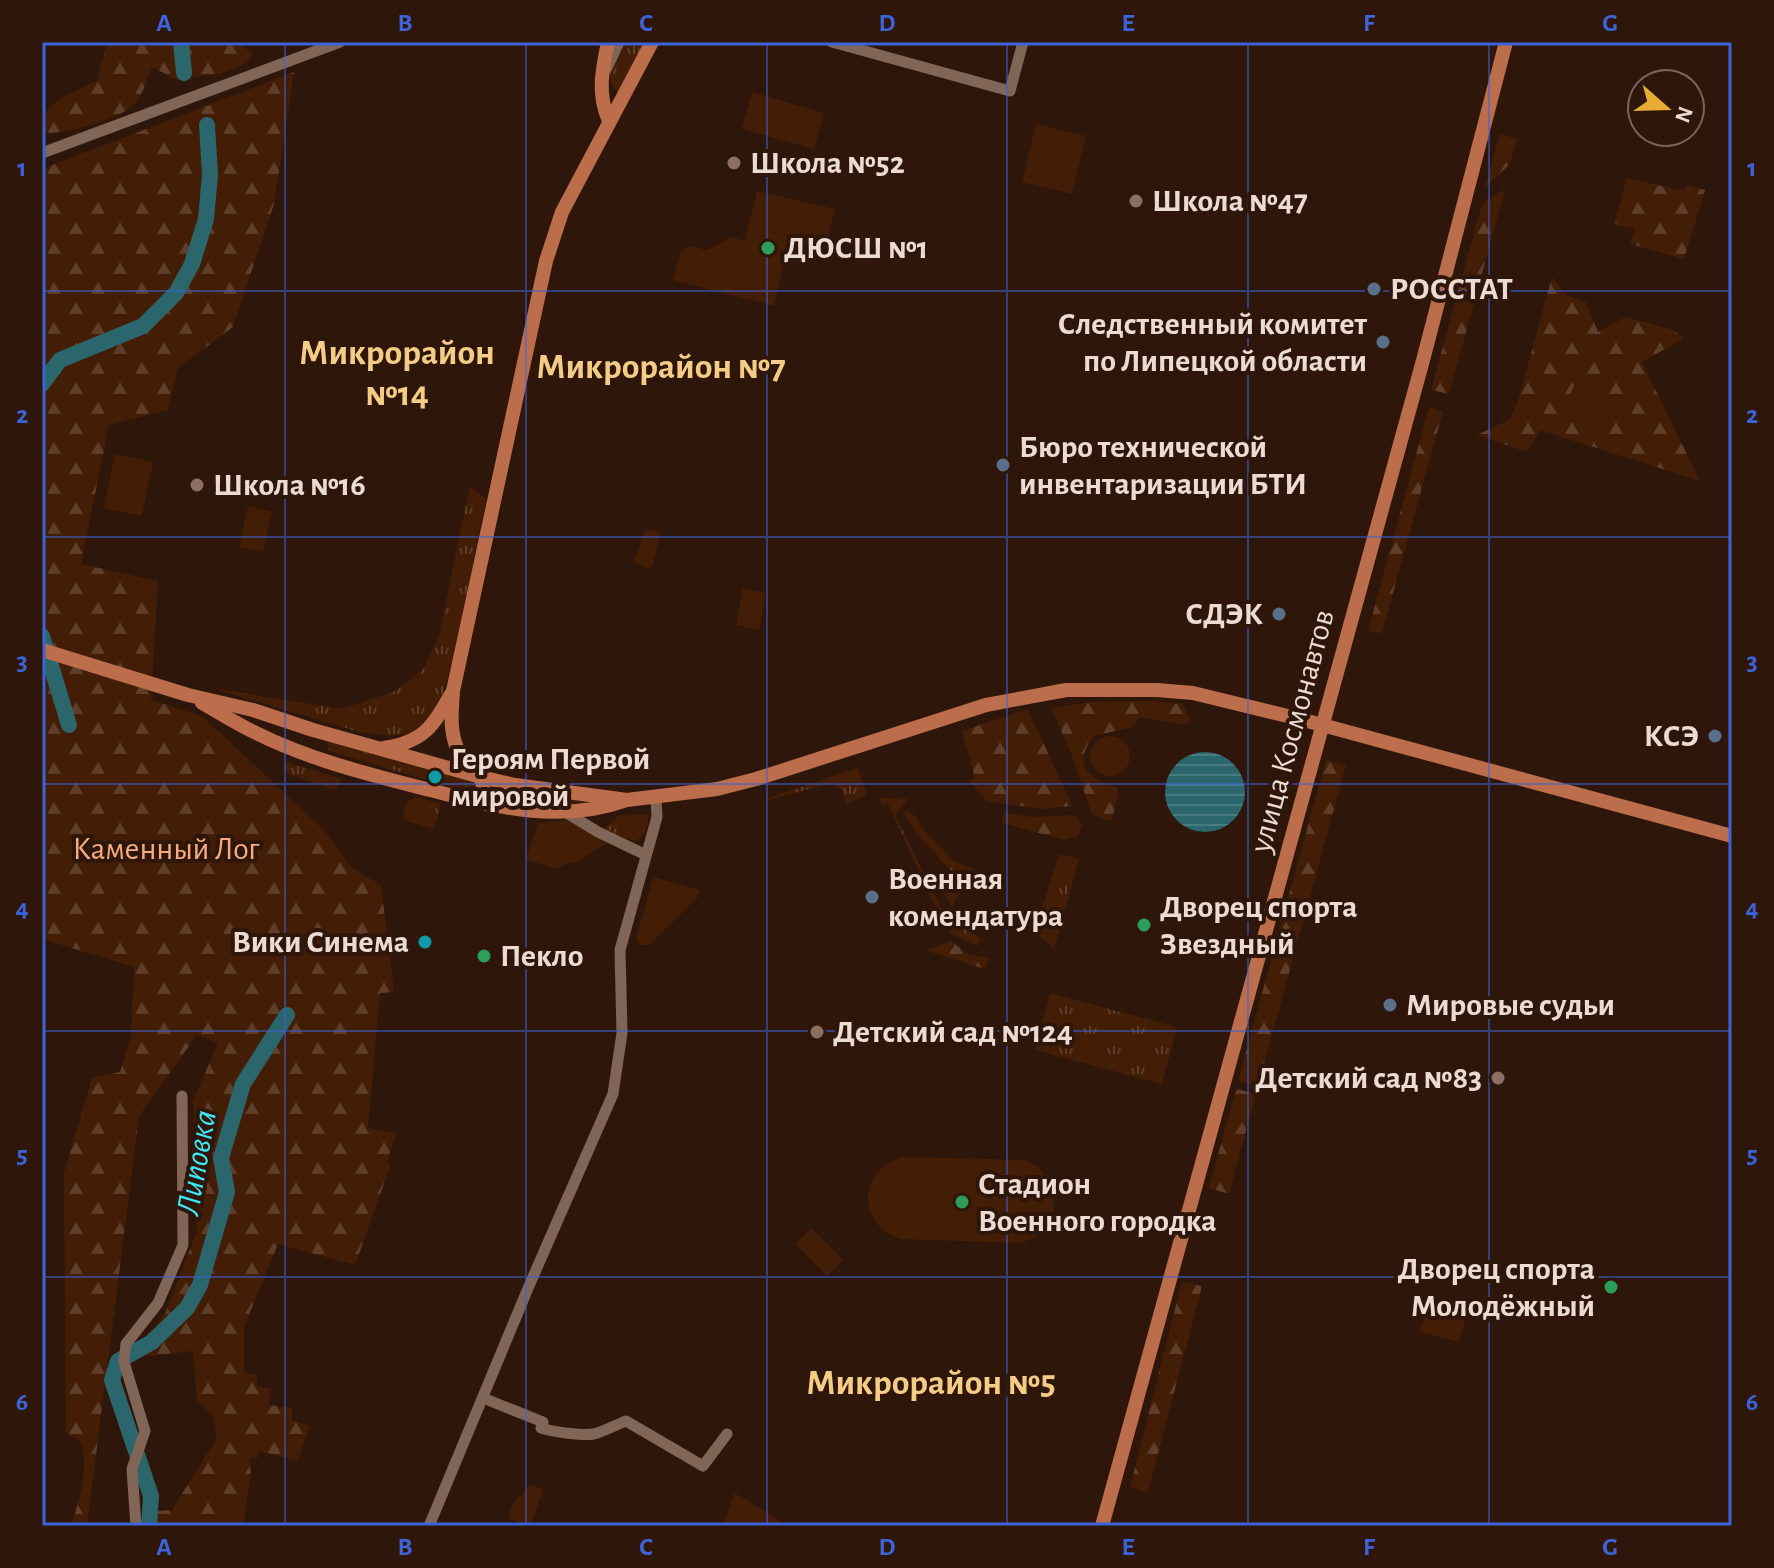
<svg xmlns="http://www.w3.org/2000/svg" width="1774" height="1568" font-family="'Alegreya Sans',sans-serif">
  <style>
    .grass { fill: url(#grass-tufts) }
    .forest { fill: url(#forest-firs) }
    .green { fill: #431d05 }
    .water { fill: url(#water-rules) }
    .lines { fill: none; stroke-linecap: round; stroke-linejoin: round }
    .river { stroke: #2b666c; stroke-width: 16 }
    .minor { stroke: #816556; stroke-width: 11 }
    .major { stroke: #bc6d4b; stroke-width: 14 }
    .grid { fill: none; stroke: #3c63d7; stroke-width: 2; stroke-opacity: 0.55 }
    .education-dot { fill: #8d6e63; stroke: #2e170a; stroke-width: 3 }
    .leisure-dot { fill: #2e9e5b; stroke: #2e170a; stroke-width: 3 }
    .service-dot { fill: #5c6f8a; stroke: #2e170a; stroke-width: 3 }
    .culture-dot { fill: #0f9aa8; stroke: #2e170a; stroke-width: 3 }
    .labels { text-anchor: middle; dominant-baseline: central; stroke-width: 8; stroke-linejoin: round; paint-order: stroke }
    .poi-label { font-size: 32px; font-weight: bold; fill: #ebdbd2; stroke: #2e170a; text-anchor: start }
    .street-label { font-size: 32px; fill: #ebdbd2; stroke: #2e170a }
    .park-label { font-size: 32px; fill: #f7ab80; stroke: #2e170a }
    .water-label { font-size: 34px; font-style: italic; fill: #3fe8f7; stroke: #2e170a }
    .quarter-label { font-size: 36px; font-weight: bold; fill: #f4cc85; stroke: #2e170a }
    .neatline { fill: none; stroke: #3c63d7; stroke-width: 3 }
    .grid-label { font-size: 26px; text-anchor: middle; font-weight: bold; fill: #3c63d7 }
  </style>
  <defs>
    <pattern id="grass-tufts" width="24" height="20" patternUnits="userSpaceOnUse" patternTransform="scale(2)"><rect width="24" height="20" fill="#431d05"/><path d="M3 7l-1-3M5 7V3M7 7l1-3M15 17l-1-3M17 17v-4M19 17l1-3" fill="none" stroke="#5e3d29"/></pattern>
    <pattern id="forest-firs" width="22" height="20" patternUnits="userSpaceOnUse" patternTransform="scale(2)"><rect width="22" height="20" fill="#431d05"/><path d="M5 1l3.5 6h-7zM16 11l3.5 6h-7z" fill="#5e3d29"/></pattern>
    <pattern id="water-rules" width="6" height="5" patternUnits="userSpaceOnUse" patternTransform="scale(2)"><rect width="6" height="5" fill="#2b666c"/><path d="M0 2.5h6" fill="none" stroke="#4a7b80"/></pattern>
  </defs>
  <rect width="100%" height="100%" fill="#2e170a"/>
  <g class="grass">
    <path d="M622 42H647L620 91 617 92C603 75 613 59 622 42Z"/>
    <path d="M470 486 486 499 454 656 442 697 436 713 412 733 389 736 359 732 212 688 342 709 393 692 422 671 439 635Z"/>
    <path d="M332 740 467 780 475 783 473 792H468L328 751V742Z"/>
    <path d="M284 761 342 779 335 790 287 774Z"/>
    <path d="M858 768 866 792 865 796 846 804 842 790 832 783 765 801V799Z"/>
    <path d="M496 784 607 800 556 805 493 800Z"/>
    <path d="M416 797 441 804 434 829 403 820 406 803Z"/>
    <path d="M879 798 908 799 895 815 943 912 981 939 977 946 951 934 932 900 888 804 882 806Z"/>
    <path d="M906 810 916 816 922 828 953 860 992 878 990 886 964 879 952 908 941 886 950 870 916 833 904 814Z"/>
    <path d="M649 814 645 833 636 841 619 836 605 828 618 816Z"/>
    <path d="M1059 854 1079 859 1054 949 1035 931Z"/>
    <path d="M1050 993 1177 1027 1162 1084 1035 1050Z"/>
  </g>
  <g class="forest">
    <path d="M107 42H240L243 47 253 53 246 63 223 73 177 80 152 67C147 78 144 93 136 102 124 118 67 134 47 133L42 137V115L61 98 97 81Z"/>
    <path d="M294 72 274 204 233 327 178 368 168 410 109 425 81 564 158 581 151 700 202 716 324 830 351 867 381 885 394 992 380 993 368 1128 396 1133 387 1162 391 1164 355 1265 278 1244 244 1327V1373L257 1375V1386L271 1389 269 1405 292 1408V1420L309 1426 298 1461 260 1451 257 1458 252 1457 249 1462 251 1473 243 1526H147L142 1512 172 1510 217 1438 213 1416 197 1400 193 1351 140 1357 134 1349 165 1314 197 1231 193 1101 218 1043 197 1035 139 1116 87 1526H72C78 1499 92 1465 79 1439L66 1435 64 1173 92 1078 120 1072 131 1036 134 967 42 939V169Z"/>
    <path d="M1500 134 1517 139 1510 164 1485 187Z"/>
    <path d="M1627 178 1684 191 1687 185 1705 190 1684 259 1630 244 1635 229 1614 224Z"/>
    <path d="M1505 189 1449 394 1431 390 1482 204Z"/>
    <path d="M1552 277 1566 295 1586 302 1598 332 1626 317 1673 330 1684 338 1642 362 1700 481 1540 430 1527 452 1477 435 1510 419 1518 401Z"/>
    <path d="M1429 407 1443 411 1382 633 1368 631Z"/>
    <path d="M1150 701 1182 704 1191 720 1186 725 1140 717 1132 727 1094 736C1072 763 1087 779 1116 787L1119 793 1111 821 1092 815 1071 753 1051 708 1092 702Z"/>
    <path d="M1028 709 1072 806 1041 809 986 801 969 781 975 778 962 731Z"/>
    <path d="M1326 760 1346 765 1258 1086 1238 1081Z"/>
    <path d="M1004 813 1031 817 1075 815 1082 825 1078 836 1065 840 1002 823Z"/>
    <path d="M951 941 970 955 989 958 985 969 925 950Z"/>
    <path d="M1236 1089 1256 1094 1229 1194 1209 1188Z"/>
    <path d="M1182 1282 1202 1286 1148 1492 1130 1487Z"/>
  </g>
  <g class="green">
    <path d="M752 92 824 113 814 149 742 129Z"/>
    <path d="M1036 124 1086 136 1072 194 1022 182Z"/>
    <path d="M757 191 835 209 824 250 783 267 774 306 673 280 680 253 689 246 707 250 731 237 745 241Z"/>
    <path d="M1574 386 1607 399 1596 426 1563 412Z"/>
    <path d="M115 454 153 462 142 516 104 508Z"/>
    <path d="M248 506 272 512 263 552 239 547Z"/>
    <path d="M645 529 659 532 660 536 652 567 648 569 634 563Z"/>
    <path d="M743 588 766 593 759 630 736 625Z"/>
    <circle cx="1110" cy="756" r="20"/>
    <path d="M567 820 607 843 574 863 569 862 556 869 526 859 538 823Z"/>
    <path d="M653 877 700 890 697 898 649 945H640L636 939Z"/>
    <path d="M903 1157 1025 1160 1039 1167 1053 1187 1054 1213 1040 1234 1023 1243 901 1239C856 1225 857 1169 903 1157Z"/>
    <path d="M811 1228 843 1260 827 1276 795 1244Z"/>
    <path d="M1426 1310 1465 1320 1459 1342 1420 1332Z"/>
    <path d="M530 1485 543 1489 531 1526 508 1519 512 1505Z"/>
    <path d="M734 1492 788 1526H723Z"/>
  </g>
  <circle class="water" cx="1205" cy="792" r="40"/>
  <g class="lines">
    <g class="river">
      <path d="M181 42 184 73"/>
      <path d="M42 384 60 360 143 326 176 293 192 264 206 219 210 174 207 125"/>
      <path d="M42 636 69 725"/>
      <path d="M149 1526 151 1496 112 1380 118 1361 152 1342 187 1308 200 1285 227 1192 221 1158 243 1084 287 1015"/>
    </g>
    <g class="minor">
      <path d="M832 42 1010 91 1023 42"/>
      <path d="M607 68 619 42"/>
      <path d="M42 153 340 42"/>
      <path d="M565 812 598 832 646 855"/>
      <path d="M483 1398 543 1422 541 1428C553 1432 583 1436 594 1434 605 1431 616 1425 626 1421L703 1466 727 1434"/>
      <path d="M136 1526 132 1469 145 1431 124 1362 126 1344 158 1303 183 1245 182 1096"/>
      <path d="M429 1526 529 1286 613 1094 622 1033 620 950 657 817 656 798"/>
    </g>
    <g class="major">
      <path d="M608 42C602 71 597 94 609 121"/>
      <path d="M42 650 188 695 253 710 313 730 481 777 515 785 627 800 717 789 756 779 986 705 1066 690H1157L1193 693 1300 719 1732 836"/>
      <path d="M202 703C220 713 237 724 256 733 310 760 371 775 430 790 496 807 561 824 627 800"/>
      <path d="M384 748C423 742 433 727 451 694"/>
      <path d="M471 801 483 790C484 771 463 764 457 748 449 729 452 710 453 691L546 261 562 212 652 42"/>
      <path d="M1102 1526 1422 364 1506 42"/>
    </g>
  </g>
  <path class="grid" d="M285 42V1526M526 42V1526M767 42V1526M1007 42V1526M1248 42V1526M1489 42V1526M42 291H1732M42 537H1732M42 784H1732M42 1031H1732M42 1277H1732"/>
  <g class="education-dot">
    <circle cx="734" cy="163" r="8"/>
    <circle cx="1136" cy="201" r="8"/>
    <circle cx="197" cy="485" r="8"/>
    <circle cx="817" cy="1032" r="8"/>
    <circle cx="1498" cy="1078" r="8"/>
  </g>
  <g class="leisure-dot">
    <circle cx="768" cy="248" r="8"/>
    <circle cx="1144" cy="925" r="8"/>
    <circle cx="484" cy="956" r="8"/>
    <circle cx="962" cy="1202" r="8"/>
    <circle cx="1611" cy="1287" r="8"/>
  </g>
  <g class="service-dot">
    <circle cx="1374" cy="289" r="8"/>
    <circle cx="1383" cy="342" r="8"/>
    <circle cx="1003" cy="465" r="8"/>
    <circle cx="1279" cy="614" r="8"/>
    <circle cx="1715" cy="736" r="8"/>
    <circle cx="872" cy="897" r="8"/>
    <circle cx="1390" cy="1005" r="8"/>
  </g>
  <g class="culture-dot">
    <circle cx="435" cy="777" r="8"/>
    <circle cx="425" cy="942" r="8"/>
  </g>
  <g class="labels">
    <g class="poi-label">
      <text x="750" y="163">Школа №52</text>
      <text x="1152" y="201">Школа №47</text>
      <text x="784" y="248">ДЮСШ №1</text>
      <text x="1390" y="289">РОССТАТ</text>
      <text x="1367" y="324" text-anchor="end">Следственный комитет<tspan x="1367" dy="37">по Липецкой области</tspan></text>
      <text x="1019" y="447">Бюро технической<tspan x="1019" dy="37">инвентаризации БТИ</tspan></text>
      <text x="213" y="485">Школа №16</text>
      <text x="1263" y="614" text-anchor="end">СДЭК</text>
      <text x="1699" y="736" text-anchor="end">КСЭ</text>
      <text x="451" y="759">Героям Первой<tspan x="451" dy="37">мировой</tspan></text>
      <text x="888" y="879">Военная<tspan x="888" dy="37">комендатура</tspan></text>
      <text x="1160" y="907">Дворец спорта<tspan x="1160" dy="37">Звездный</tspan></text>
      <text x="409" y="942" text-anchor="end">Вики Синема</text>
      <text x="500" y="956">Пекло</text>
      <text x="1406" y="1005">Мировые судьи</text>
      <text x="833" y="1032">Детский сад №124</text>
      <text x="1482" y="1078" text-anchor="end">Детский сад №83</text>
      <text x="978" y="1184">Стадион<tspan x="978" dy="37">Военного городка</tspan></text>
      <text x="1595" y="1269" text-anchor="end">Дворец спорта<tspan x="1595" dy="37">Молодёжный</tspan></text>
    </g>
    <g class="street-label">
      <text transform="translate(1292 731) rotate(-75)">улица Космонавтов</text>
    </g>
    <g class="park-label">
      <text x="166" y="849">Каменный Лог</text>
    </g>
    <g class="water-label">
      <text transform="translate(197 1163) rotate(-80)">Липовка</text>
    </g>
    <g class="quarter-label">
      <text x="397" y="353">Микрорайон<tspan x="397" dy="41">№14</tspan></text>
      <text x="661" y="367">Микрорайон №7</text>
      <text x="931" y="1383">Микрорайон №5</text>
    </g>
  </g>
  <rect width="1774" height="1568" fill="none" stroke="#2e170a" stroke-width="88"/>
  <g transform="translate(1666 108) rotate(110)"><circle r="38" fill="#2e170a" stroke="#7a655a" stroke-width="2"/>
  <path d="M0-6L14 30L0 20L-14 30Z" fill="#e6ac36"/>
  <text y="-12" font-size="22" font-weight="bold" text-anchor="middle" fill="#ebdbd2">N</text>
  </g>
  <rect x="44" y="44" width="1686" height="1480" class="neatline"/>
  <g class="grid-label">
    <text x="164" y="31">A</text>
    <text x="405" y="31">B</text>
    <text x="646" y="31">C</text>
    <text x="887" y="31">D</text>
    <text x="1128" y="31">E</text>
    <text x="1369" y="31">F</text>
    <text x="1610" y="31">G</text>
    <text x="22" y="176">1</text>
    <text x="1752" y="176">1</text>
    <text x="22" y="423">2</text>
    <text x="1752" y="423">2</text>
    <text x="22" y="670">3</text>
    <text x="1752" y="670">3</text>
    <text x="22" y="916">4</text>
    <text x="1752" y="916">4</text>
    <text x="22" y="1163">5</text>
    <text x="1752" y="1163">5</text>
    <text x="22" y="1410">6</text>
    <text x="1752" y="1410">6</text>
    <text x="164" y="1555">A</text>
    <text x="405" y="1555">B</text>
    <text x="646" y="1555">C</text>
    <text x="887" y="1555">D</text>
    <text x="1128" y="1555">E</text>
    <text x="1369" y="1555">F</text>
    <text x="1610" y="1555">G</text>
  </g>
</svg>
